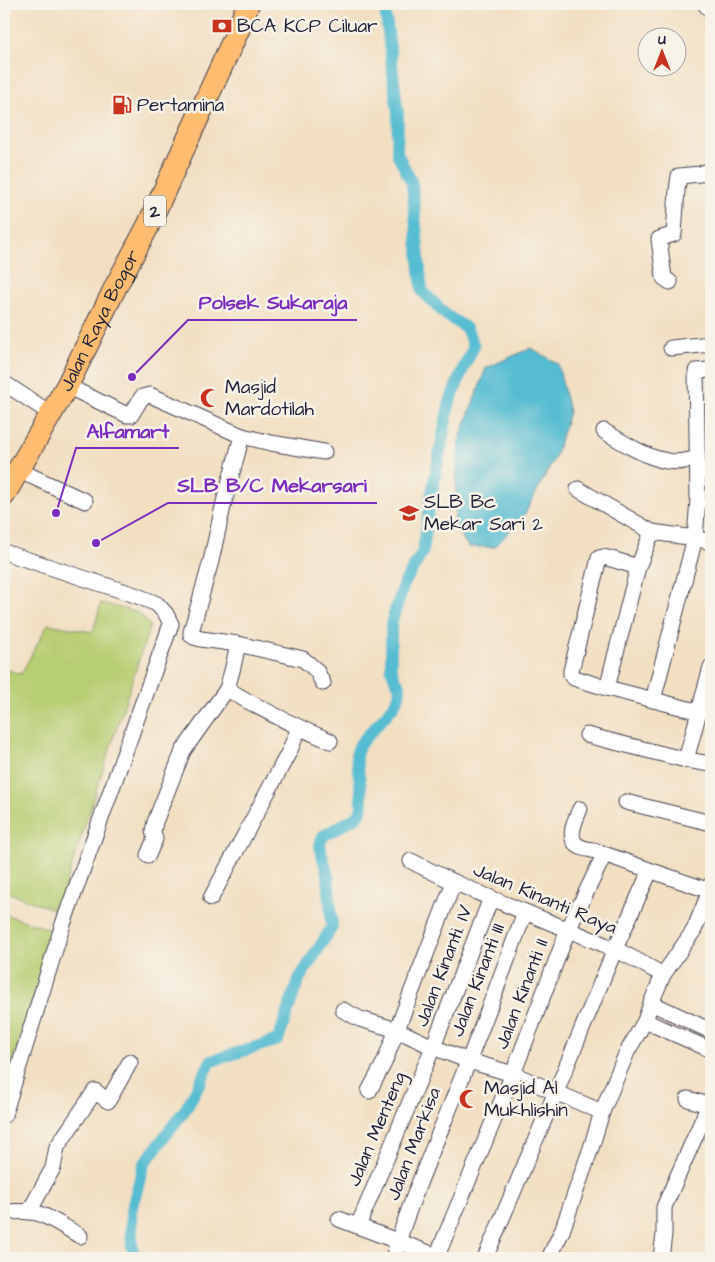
<svg xmlns="http://www.w3.org/2000/svg" width="715" height="1262" font-family="'Architects Daughter',sans-serif">
  <style>
    .green { fill: #b8ce73; stroke: #6d7857 }
    .water { fill: #54bcd1; stroke: #3b6f86 }
    .lines { fill: none; stroke-linecap: round; stroke-linejoin: round }
    .canal { stroke: #54bcd1; stroke-width: 12 }
    .minor-casing { stroke: #413e4f; stroke-width: 17 }
    .highway-casing { stroke: #413e4f; stroke-width: 24 }
    .minor { stroke: #fff; stroke-width: 15 }
    .highway { stroke: #febc70; stroke-width: 22 }
    .labels { text-anchor: middle; dominant-baseline: central; stroke-width: 5; stroke-linejoin: round; paint-order: stroke }
    .shield { fill: #f7f3e8; stroke: #62616f; stroke-width: 1 }
    .shield-label { font-size: 18px; font-weight: bold; fill: #22223b }
    .poi-label { font-size: 19px; fill: #22223b; stroke: #f7f3e8; text-anchor: start }
    .street-label { font-size: 19px; fill: #22223b; stroke: #f7f3e8 }
    .leader { fill: none; stroke: #7b2cbf; stroke-width: 2 }
    .callout-dot { fill: #7b2cbf; stroke: #f7f3e8; stroke-width: 2 }
    .callout-label { font-size: 20px; text-anchor: middle; font-weight: bold; fill: #7b2cbf; stroke: #f7f3e8; stroke-width: 5; stroke-linejoin: round; paint-order: stroke }
  </style>
  <rect width="100%" height="100%" fill="#f7f3e8"/>
  <filter id="ink" filterUnits="userSpaceOnUse"><feTurbulence type="fractalNoise" baseFrequency=".02" numOctaves="2"/><feDisplacementMap in="SourceGraphic" scale="10" xChannelSelector="R" yChannelSelector="G"/><feConvolveMatrix kernelMatrix="1 2 1 2 8 2 1 2 1" color-interpolation-filters="sRGB"/></filter>
  <filter id="wash" filterUnits="userSpaceOnUse"><feTurbulence type="fractalNoise" baseFrequency=".0096" numOctaves="4" result="noise"/><feDisplacementMap in="SourceGraphic" scale="20" xChannelSelector="R" yChannelSelector="G"/><feGaussianBlur stdDeviation="1.12" result="paint"/><feColorMatrix in="noise" values="0 0 0 0 0 0 0 0 0 0 0 0 0 0 0 0 0 1.4 0 .05"/><feComposite in="paint" operator="in"/></filter>
  <g filter="url(#wash)">
    <rect width="100%" height="100%" fill="#f2dfc2"/>
    <g class="green">
      <path d="M101 603 139 613 150 626 57 911 4 891V669L21 674 48 624 93 632Z"/>
      <path d="M4 914 55 931 4 1087Z"/>
    </g>
    <path class="water" d="M531 348 558 364 569 412 555 457 525 514 495 547H468L454 525 459 440 486 368Z"/>
    <g class="lines">
      <path class="canal" d="M136 1258 132 1248 131 1211 144 1164 187 1107 211 1061 278 1040 298 981 332 927 328 875 321 852 320 843 323 836 355 818 360 813 362 807 361 789 356 755 360 744 393 707 399 696 400 686 395 679 391 668V624L404 584 423 551 430 502 449 405 462 371 474 346 466 328 446 315 422 291 412 183 397 153 398 114 385 9 388 4"/>
    </g>
  </g>
  <g filter="url(#ink)">
    <g class="lines">
      <defs>
        <g id="minor">
          <path d="M705 4 711 11"/>
          <path d="M670 282 664 278 659 239 674 234 677 190 679 176 700 174 711 170"/>
          <path d="M671 348 711 344"/>
          <path d="M4 383 50 413"/>
          <path d="M67 386 127 415H131L142 397 150 395 242 436 271 443 324 452"/>
          <path d="M604 431C622 442 647 458 667 461 677 463 688 461 698 458"/>
          <path d="M242 436 224 502 211 561 191 632V635L194 637 201 639 238 644 303 659 316 670 323 683"/>
          <path d="M18 470 85 501"/>
          <path d="M578 489 652 532"/>
          <path d="M4 552 135 595 157 604 166 614 171 624 63 924 4 1115"/>
          <path d="M638 567 608 558 603 557 599 558 571 671V675L574 678 607 688 700 712"/>
          <path d="M607 688 638 567 652 532 695 538 711 542"/>
          <path d="M227 689C260 709 295 726 330 741"/>
          <path d="M653 700 695 538 698 499 696 371 711 370"/>
          <path d="M587 735 686 760 711 764"/>
          <path d="M686 760 711 667"/>
          <path d="M626 802 711 823"/>
          <path d="M580 809C576 818 568 834 575 843 580 849 589 849 596 851 634 865 672 878 710 891"/>
          <path d="M148 855 155 839 153 831 155 822 183 751 227 689 233 667 238 644"/>
          <path d="M411 861C476 895 545 919 612 948 630 956 647 966 663 975"/>
          <path d="M211 898 289 752 299 728"/>
          <path d="M651 1003 711 1031"/>
          <path d="M343 1010 360 1019 397 1030 433 1047 469 1061 513 1074 602 1112"/>
          <path d="M645 1021 711 1050"/>
          <path d="M369 1091 384 1063 454 882"/>
          <path d="M688 1099 711 1106"/>
          <path d="M4 1212C14 1212 26 1210 37 1213 52 1218 66 1228 80 1236"/>
          <path d="M29 1212 53 1168 57 1147 95 1091 108 1101 130 1062"/>
          <path d="M339 1219 442 1258"/>
          <path d="M358 1226 433 1047 491 898"/>
          <path d="M437 1256 513 1074 568 930 604 855"/>
          <path d="M393 1258C413 1191 443 1127 468 1062 488 1013 506 962 525 912"/>
          <path d="M485 1258 556 1092 615 949 650 871"/>
          <path d="M549 1258 562 1231 592 1145 602 1112 627 1052 645 1021 651 1003 663 975 694 930 710 891 711 884"/>
          <path d="M661 1258 664 1234V1207L709 1105"/>
        </g>
        <g id="highway">
          <path id="s1" d="M4 495 67 386 116 286 148 226 239 28 248 4"/>
        </g>
      </defs>
      <use href="#minor" class="minor-casing"/>
      <use href="#highway" class="highway-casing"/>
      <use href="#minor" class="minor"/>
      <use href="#highway" class="highway"/>
    </g>
  </g>
  <defs>
    <symbol id="bank-bare" viewBox="-9 -9 18 18"><path d="M-6-4H6V4H-6ZM0-2.3a2.3 2.3 0 1 0 0 4.6a2.3 2.3 0 1 0 0-4.6Z" fill="#c8321e" stroke="#f7f3e8" stroke-width="2.5" paint-order="stroke"/></symbol>
    <symbol id="fuel-bare" viewBox="-9 -9 18 18"><path d="M-5.5-6h7V0h2V4h1.3V-2.5L3-4.5l.8-.8L6-3V5H2.5V1h-1V6h-7ZM-4.2-4.7v3.2H.2V-4.7Z" fill="#c8321e" stroke="#f7f3e8" stroke-width="2.5" paint-order="stroke"/></symbol>
    <symbol id="mosque-bare" viewBox="-9 -9 18 18"><path d="M3.5-4.9A6 6 0 1 0 3.5 4.9A5 5 0 1 1 3.5-4.9Z" fill="#c8321e" stroke="#f7f3e8" stroke-width="2.5" paint-order="stroke"/></symbol>
    <symbol id="school-bare" viewBox="-9 -9 18 18"><path d="M0-5L7-2L0 1L-7-2ZM-4 1L0 2.5L4 1V4Q0 6-4 4Z" fill="#c8321e" stroke="#f7f3e8" stroke-width="2.5" paint-order="stroke"/></symbol>
  </defs>
  <g fill-rule="evenodd">
    <use href="#bank-bare" x="208" y="12" width="28" height="28"/>
    <use href="#fuel-bare" x="108" y="91" width="28" height="28"/>
    <use href="#mosque-bare" x="196" y="384" width="28" height="28"/>
    <use href="#school-bare" x="395" y="499" width="28" height="28"/>
    <use href="#mosque-bare" x="455" y="1085" width="28" height="28"/>
  </g>
  <g class="labels">
    <rect class="shield" x="144" y="195.5" width="22" height="31" rx="4"/>
    <g class="shield-label">
      <text x="155" y="211">2</text>
    </g>
    <g class="poi-label">
      <text x="237" y="26">BCA KCP Ciluar</text>
      <text x="137" y="105">Pertamina</text>
      <text x="225" y="387">Masjid<tspan x="225" dy="22">Mardotilah</tspan></text>
      <text x="424" y="502">SLB Bc<tspan x="424" dy="22">Mekar Sari 2</tspan></text>
      <text x="484" y="1088">Masjid Al<tspan x="484" dy="22">Mukhlishin</tspan></text>
    </g>
    <g class="street-label">
      <text stroke="none"><textPath href="#s1" startOffset="199">Jalan Raya Bogor</textPath></text>
      <text transform="translate(545 899) rotate(23)">Jalan Kinanti Raya</text>
      <text transform="translate(444 966) rotate(-69)">Jalan Kinanti. IV</text>
      <text transform="translate(478 980) rotate(-69)">Jalan Kinanti III</text>
      <text transform="translate(522 994) rotate(-69)">Jalan Kinanti II</text>
      <text transform="translate(377 1129) rotate(-67)">Jalan Menteng</text>
      <text transform="translate(414 1144) rotate(-69)">Jalan Markisa</text>
    </g>
  </g>
  <path class="leader" d="M132 377L188 320H357M56 513L76 448H179M96 543L168 503H377"/>
  <g class="callout-dot">
    <circle cx="132" cy="377" r="5"/>
    <circle cx="56" cy="513" r="5"/>
    <circle cx="96" cy="543" r="5"/>
  </g>
  <g class="callout-label">
    <text x="273" y="309">Polsek Sukaraja</text>
    <text x="128" y="438">Alfamart</text>
    <text x="272" y="492">SLB B/C Mekarsari</text>
  </g>
  <rect width="715" height="1262" fill="none" stroke="#f7f3e8" stroke-width="20"/>
  <g transform="translate(662 52)"><circle r="24" fill="#f7f3e8" stroke="#a29fa3"/>
  <path d="M0-4L9 19L0 12L-9 19Z" fill="#c8321e"/>
  <text y="-8" font-size="14" font-weight="bold" text-anchor="middle" fill="#22223b">U</text>
  </g>
</svg>
